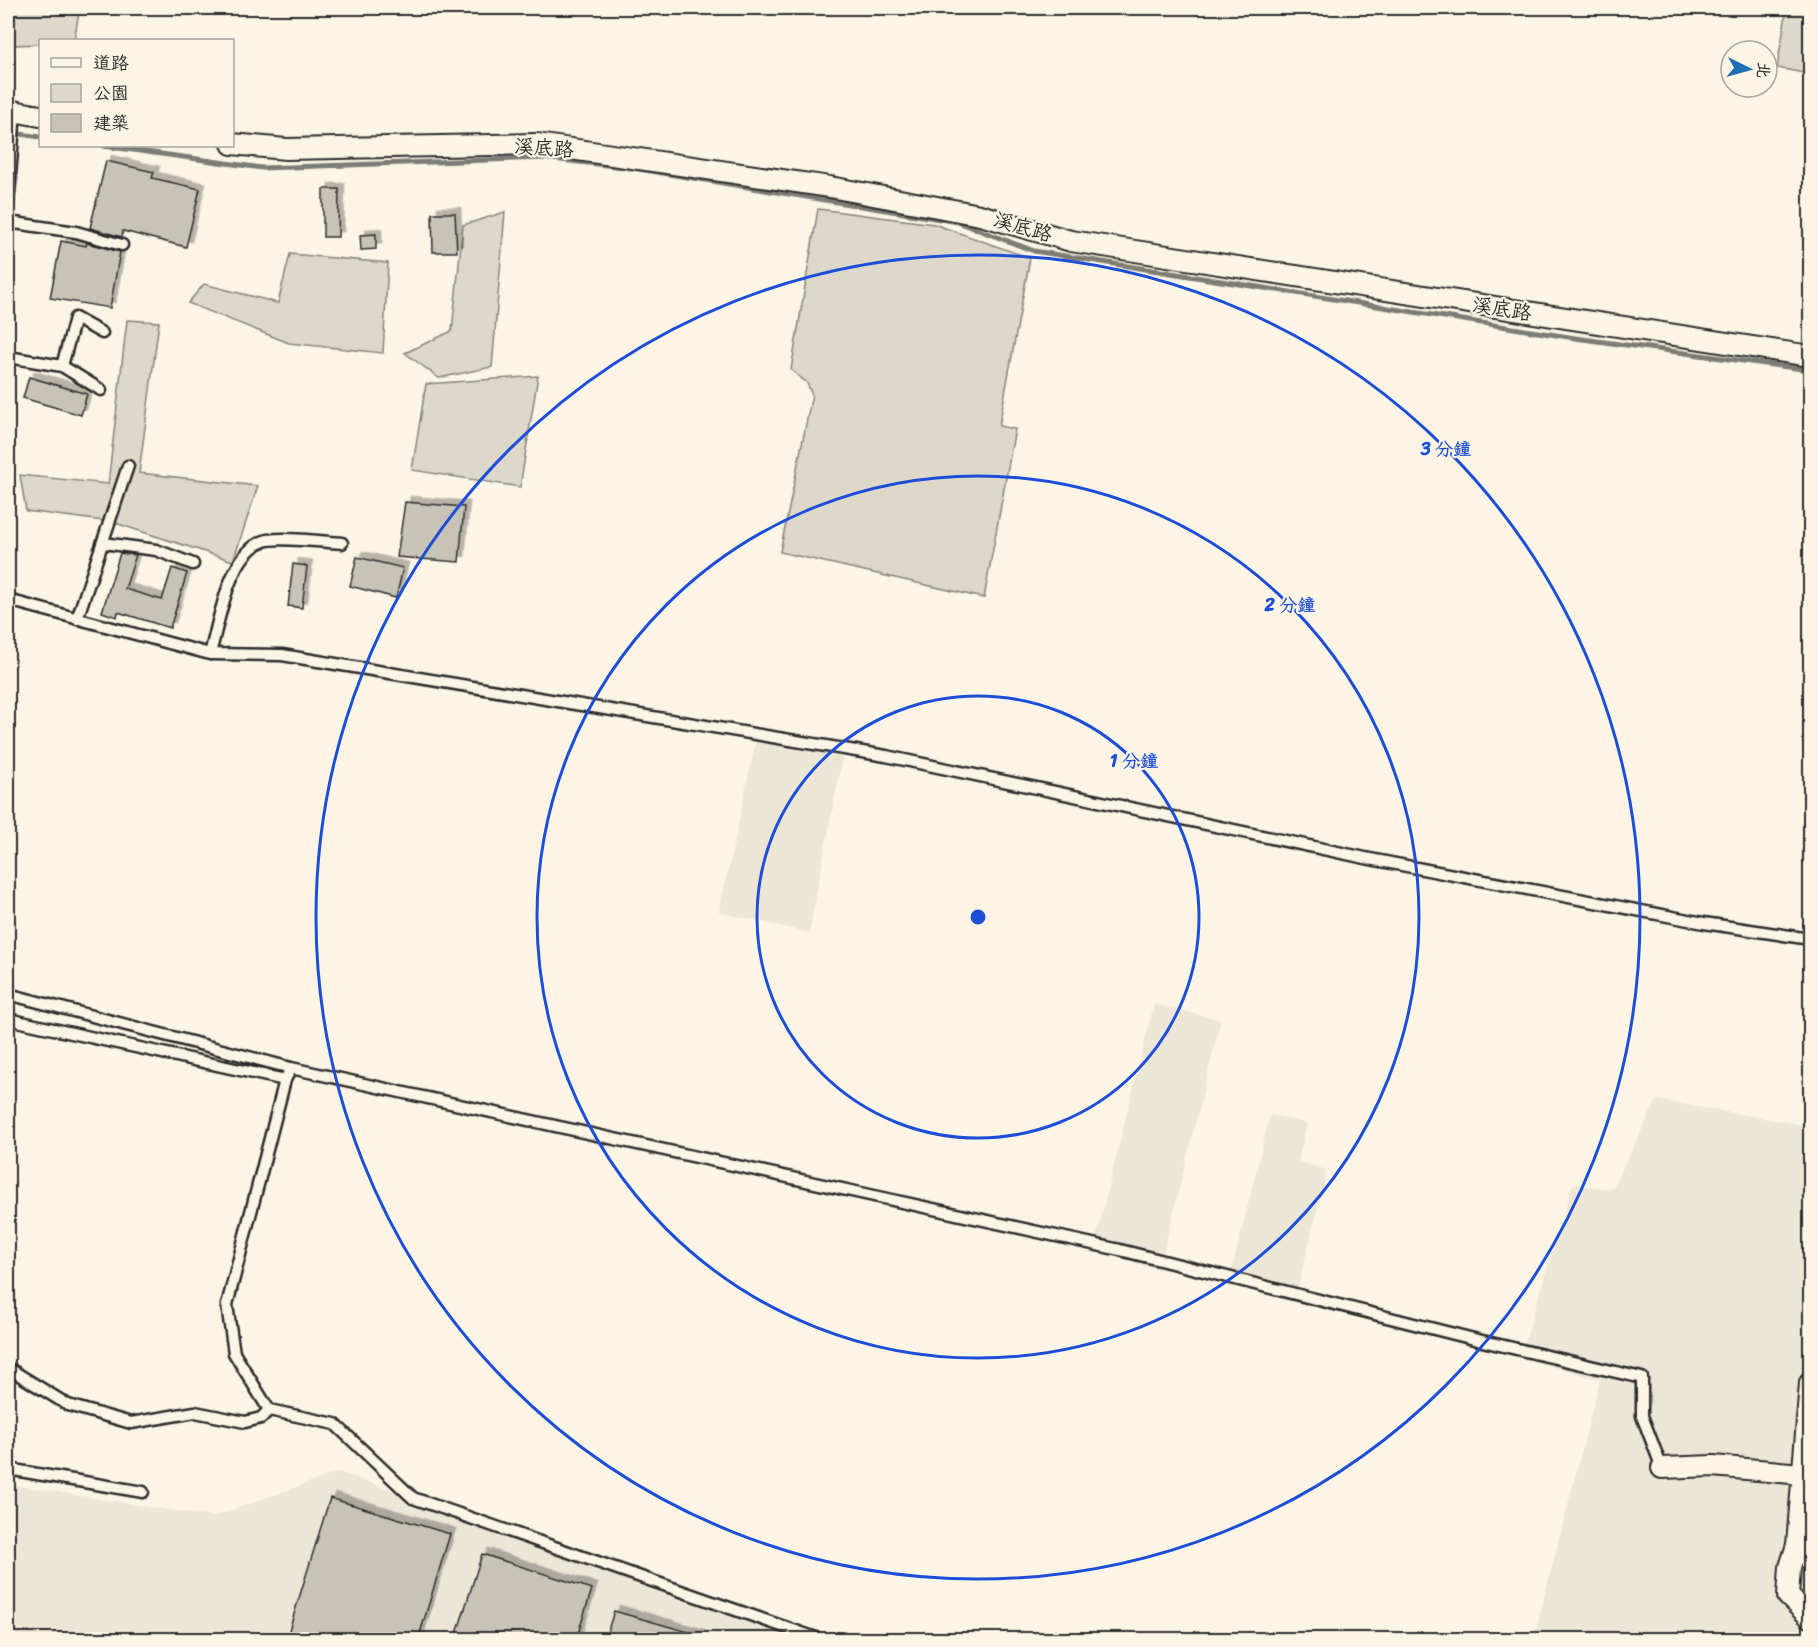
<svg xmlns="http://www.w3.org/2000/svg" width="1818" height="1647" font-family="Sriracha,'LXGW WenKai TC',sans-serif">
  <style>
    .built { fill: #ece6d7 }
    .green { fill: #ded8ca; stroke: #84827a; stroke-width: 1.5 }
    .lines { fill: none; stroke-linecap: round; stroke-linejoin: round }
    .stream { stroke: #7d7b74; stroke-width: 5 }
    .building { fill: #c8c3b7; stroke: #2b2b2b; stroke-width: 1.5; filter: url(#shadow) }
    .service-casing { stroke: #2b2b2b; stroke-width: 15 }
    .minor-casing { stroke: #2b2b2b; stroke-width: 24 }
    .service { stroke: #fcf5e5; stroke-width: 10 }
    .minor { stroke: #fcf5e5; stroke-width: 20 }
    .ring { fill: none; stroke: #1d4ed8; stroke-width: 3 }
    .labels { text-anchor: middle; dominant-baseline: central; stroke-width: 4.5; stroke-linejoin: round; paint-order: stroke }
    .street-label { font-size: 20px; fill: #2b2b2b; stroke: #fcf5e5 }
    .centre { fill: #1d4ed8; stroke: #fcf5e5; stroke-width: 3 }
    .ring-label { font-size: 18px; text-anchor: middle; font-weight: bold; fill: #1d4ed8; stroke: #fcf5e5; stroke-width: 4.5; stroke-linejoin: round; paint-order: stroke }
  </style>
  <defs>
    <filter id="shadow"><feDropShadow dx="5.5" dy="-5.5" stdDeviation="0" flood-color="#0004"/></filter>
  </defs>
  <rect width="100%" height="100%" fill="#fcf5e5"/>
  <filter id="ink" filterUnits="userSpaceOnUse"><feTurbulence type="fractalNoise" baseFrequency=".0167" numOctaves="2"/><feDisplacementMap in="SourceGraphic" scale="12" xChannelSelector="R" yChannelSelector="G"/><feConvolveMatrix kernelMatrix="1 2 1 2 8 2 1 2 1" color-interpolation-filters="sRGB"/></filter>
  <g filter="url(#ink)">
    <g class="built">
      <path d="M756 741 843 755 809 933 719 912Z"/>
      <path d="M1154 1004 1221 1020 1159 1270 1093 1250Z"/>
      <path d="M1657 1100 1810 1126V1639L1543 1640 1534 1637 1600 1379 1520 1358 1573 1184 1612 1189Z"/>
      <path d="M1270 1115 1307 1123 1298 1162 1327 1170 1297 1292 1229 1281Z"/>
      <path d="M339 1472 821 1639H8V1484L212 1517Z"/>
    </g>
    <g class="green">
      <path d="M8 8H80L74 40H40V44L13 45 8 62Z"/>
      <path d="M1787 8H1810V74L1777 68Z"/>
      <path d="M8 156 18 177 8 250Z"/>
      <path d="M818 209 934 224 1030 258 999 426 1015 429 984 598 780 552 812 395 807 383 791 370Z"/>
      <path d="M505 212 492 367 439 378 405 353 452 331 463 225Z"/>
      <path d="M290 254 388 263 383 353 289 343 188 303 204 284 278 303Z"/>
      <path d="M127 320 159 322 139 473 258 486 233 561 112 522 26 511 20 475 108 484Z"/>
      <path d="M538 376 520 487 412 470 426 384Z"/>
    </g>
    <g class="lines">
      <g class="stream">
        <path d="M8 132 40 137"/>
        <path d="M104 146 262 168 543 158 632 168 958 222 1034 251 1575 338 1810 370"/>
      </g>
    </g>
    <g class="building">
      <path d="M106 161 154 172 152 178 200 189 186 247 123 231 122 237 90 228Z"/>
      <path d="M323 189H339L338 237H323Z"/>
      <path d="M432 213H455L457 252H433Z"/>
      <path d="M376 234V249L361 250 360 235Z"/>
      <path d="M61 241 86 246 87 243 120 252 110 308 50 298Z"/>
      <path d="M29 377 87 394 81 415 23 398Z"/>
      <path d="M405 502 464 507 459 562 397 557Z"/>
      <path d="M120 553 136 555 125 589 162 600 172 568 187 573 170 628 118 612 117 617 102 612Z"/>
      <path d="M357 557 403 568 396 598 350 586Z"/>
      <path d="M293 564 307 566 302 608 288 606Z"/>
      <path d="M330 1498 450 1534 418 1640H286Z"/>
      <path d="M482 1554 592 1589 576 1640H455Z"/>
      <path d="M614 1611 699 1635V1640H605Z"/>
    </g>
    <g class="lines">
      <defs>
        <g id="service">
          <path d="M8 202 15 111"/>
          <path d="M8 222 76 232 122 245"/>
          <path d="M8 357 62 366 101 390"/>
          <path d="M62 366 75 318 102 333"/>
          <path d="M103 543 156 550 193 564"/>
          <path d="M8 600 210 654 282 655 886 756 1370 859 1704 923 1810 939"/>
          <path d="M77 619 128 466"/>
          <path d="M210 654C219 621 229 553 264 541 277 536 325 542 342 543"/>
          <path d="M8 994 291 1068 1120 1250 1478 1340 1642 1378V1416L1662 1468"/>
          <path d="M8 1019 285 1080"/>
          <path d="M291 1068 285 1080 227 1305 234 1353 269 1410 335 1424 413 1498 822 1640"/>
          <path d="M8 1368 68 1405 131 1423 195 1412 245 1422 261 1418 269 1410"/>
          <path d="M8 1469 143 1492"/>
        </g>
        <g id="minor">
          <path d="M8 110 40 116"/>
          <path d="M232 144 286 149 537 144 830 187 980 215 1071 241 1810 356"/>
          <path d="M1810 1383 1797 1545 1790 1567 1788 1596 1810 1617"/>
          <path d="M1662 1468 1713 1466 1802 1474"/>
        </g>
      </defs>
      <use href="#service" class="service-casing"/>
      <use href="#minor" class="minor-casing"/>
      <use href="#service" class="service"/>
      <use href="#minor" class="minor"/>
    </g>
  </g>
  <g class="ring">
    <circle cx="978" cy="917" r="221"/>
    <circle cx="978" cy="917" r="441"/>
    <circle cx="978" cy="917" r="662"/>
  </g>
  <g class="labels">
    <g class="street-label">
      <text transform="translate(544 148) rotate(4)">溪底路</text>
      <text transform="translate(1023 227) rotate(16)">溪底路</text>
      <text transform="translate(1502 309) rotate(9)">溪底路</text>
    </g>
  </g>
  <circle cx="978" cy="917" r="9" class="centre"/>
  <g class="ring-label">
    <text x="1446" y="455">3 分鐘</text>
    <text x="1290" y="611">2 分鐘</text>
    <text x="1134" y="767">1 分鐘</text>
  </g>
  <rect width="1818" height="1647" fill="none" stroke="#fcf5e5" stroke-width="30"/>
  <rect x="15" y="15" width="1788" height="1617" fill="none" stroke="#2b2b2b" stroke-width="2" filter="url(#ink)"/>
  <rect x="39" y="39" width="195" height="108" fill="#fcf5e5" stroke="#a8a49b" stroke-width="1.5"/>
  <rect x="51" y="58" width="30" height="9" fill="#fcf5e5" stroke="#a8a49b" stroke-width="1.5"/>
  <text x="93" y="69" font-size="18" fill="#2b2b2b">道路</text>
  <rect x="51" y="84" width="30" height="18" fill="#ded8ca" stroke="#a8a49b" stroke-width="1.5"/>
  <text x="93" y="99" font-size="18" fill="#2b2b2b">公園</text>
  <rect x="51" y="114" width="30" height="18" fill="#c8c3b7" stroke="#a8a49b" stroke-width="1.5"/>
  <text x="93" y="129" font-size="18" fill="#2b2b2b">建築</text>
  <g transform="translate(1749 69) rotate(95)"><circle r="28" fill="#fcf5e5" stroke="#a8a49b" stroke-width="1.5"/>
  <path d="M0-4.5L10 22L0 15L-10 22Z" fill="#1f6fb2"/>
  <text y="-9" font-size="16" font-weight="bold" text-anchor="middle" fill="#2b2b2b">北</text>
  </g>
</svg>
